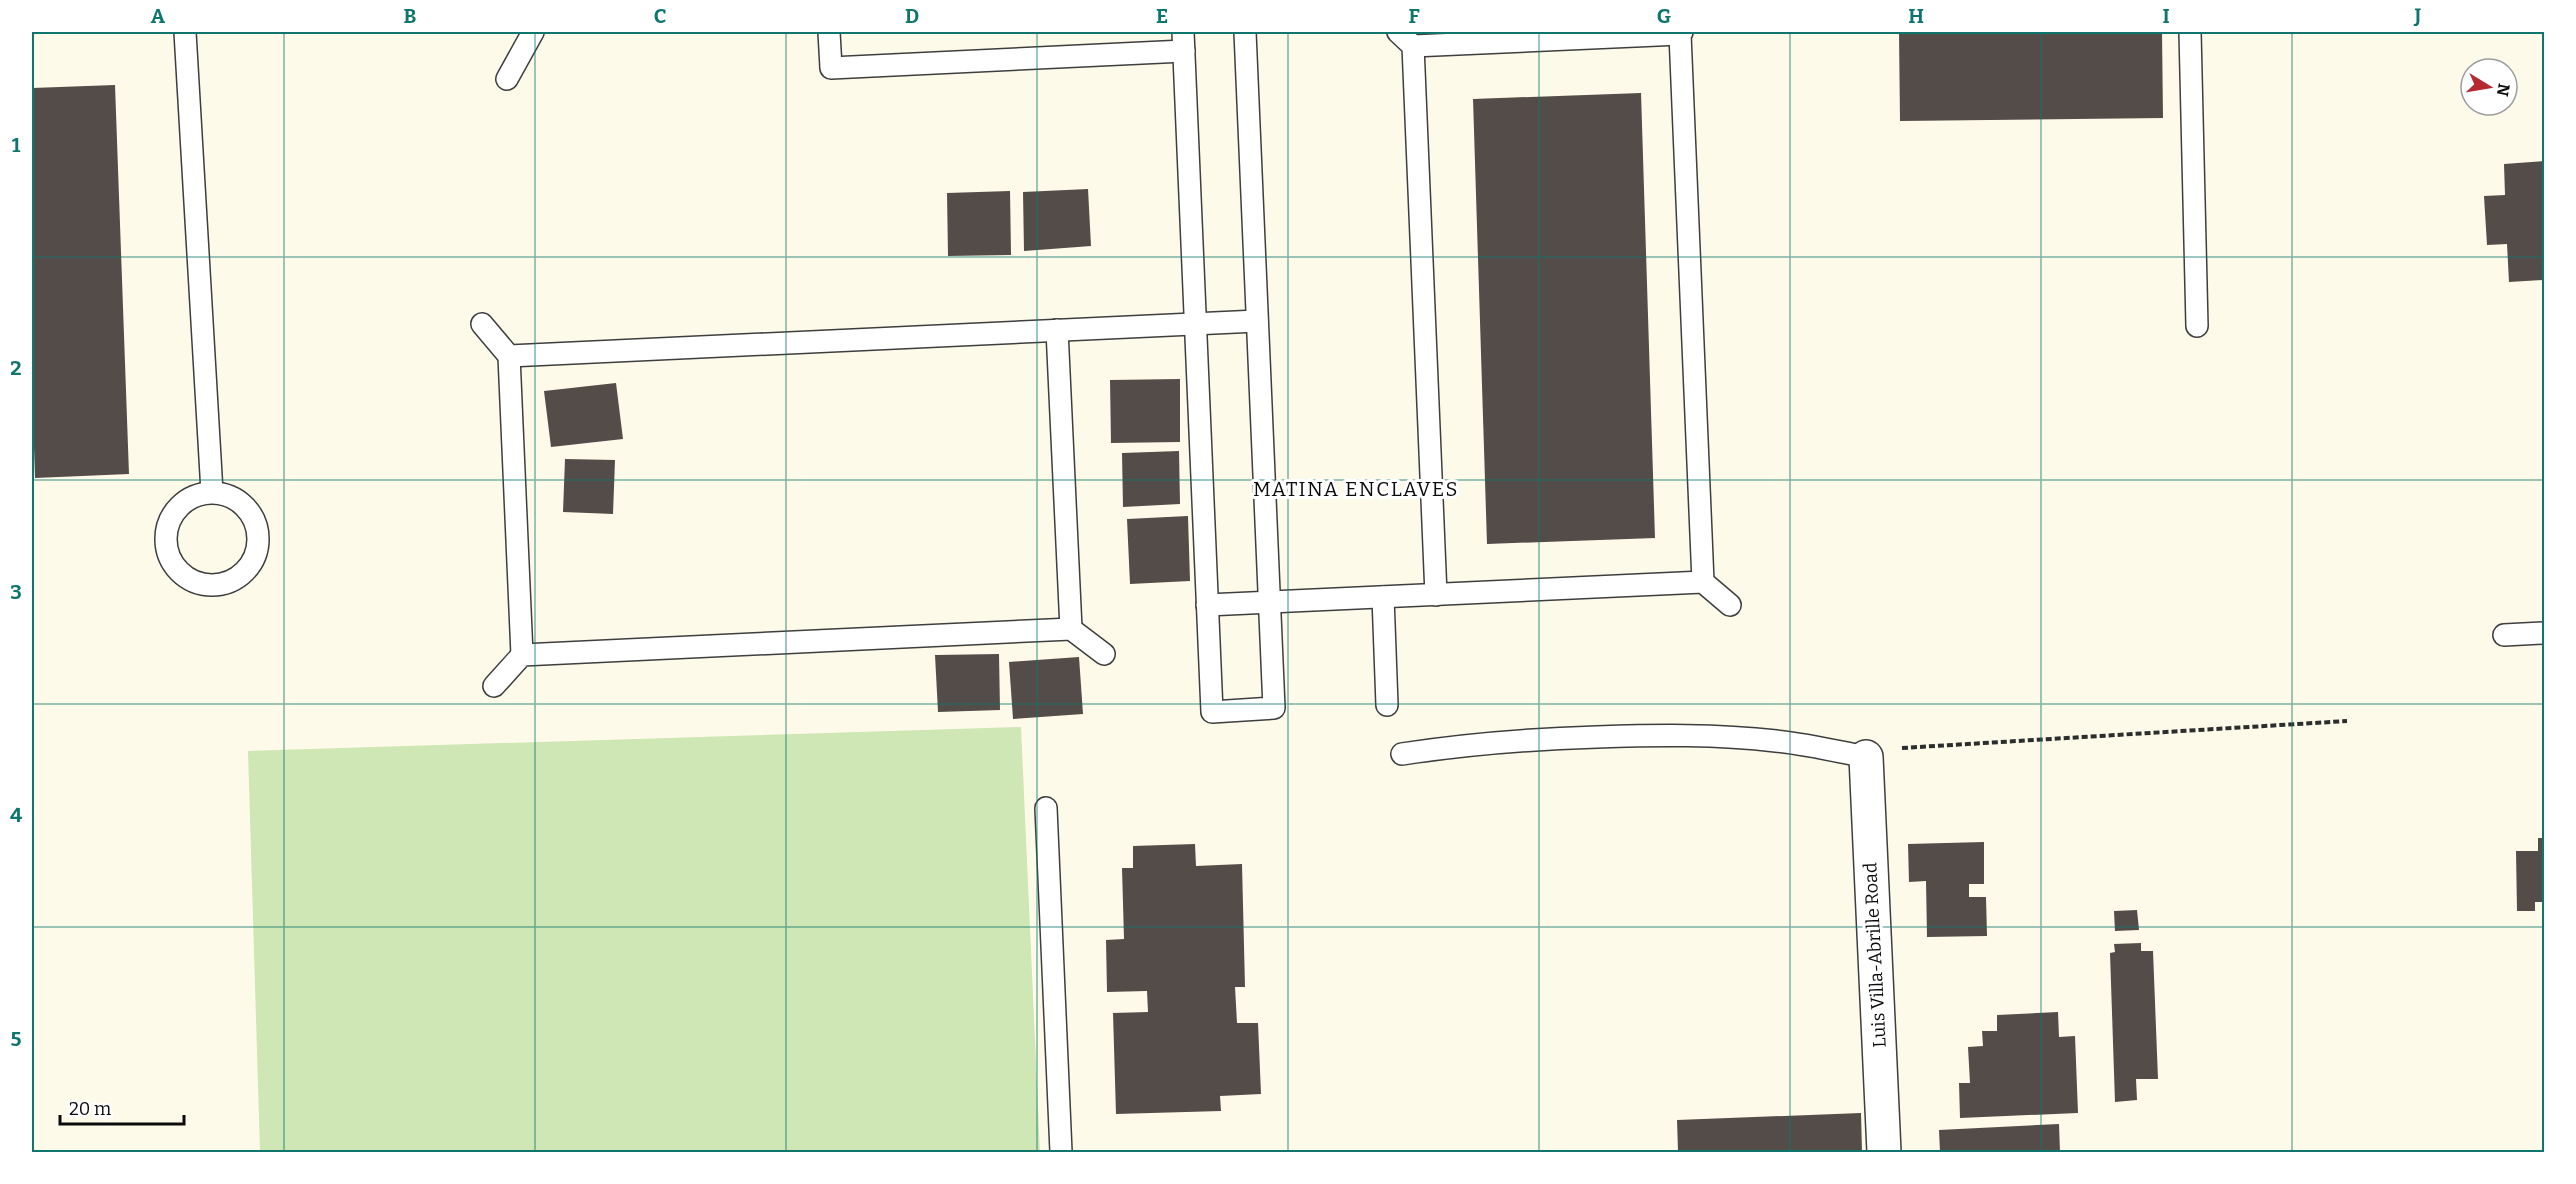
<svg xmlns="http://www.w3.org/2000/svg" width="2576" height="1184" font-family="Bitter,serif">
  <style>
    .green { fill: #cfe6b5 }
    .building { fill: #534c48 }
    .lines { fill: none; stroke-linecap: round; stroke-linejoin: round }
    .lane-casing { stroke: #3e3e3e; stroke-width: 24 }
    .street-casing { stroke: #3e3e3e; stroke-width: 36 }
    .path { stroke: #2d2d2d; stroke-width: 4; stroke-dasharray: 6 3; stroke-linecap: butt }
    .lane { stroke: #fff; stroke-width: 21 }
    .street { stroke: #fff; stroke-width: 33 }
    .grid { fill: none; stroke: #0f766e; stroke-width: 1.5; stroke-opacity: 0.55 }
    .labels { text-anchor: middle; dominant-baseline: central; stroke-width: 6; stroke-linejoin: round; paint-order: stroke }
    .street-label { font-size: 18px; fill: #0b0b0b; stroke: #fff }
    .neighbourhood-label { font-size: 20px; letter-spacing: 1.5px; fill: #0b0b0b; stroke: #fff }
    .neatline { fill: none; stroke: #0f766e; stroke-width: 2 }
    .grid-label { font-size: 20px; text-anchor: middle; font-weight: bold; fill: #0f766e }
  </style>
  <rect width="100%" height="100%" fill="#fefae9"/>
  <path class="green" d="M1021 727 1040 1152H260L248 751Z"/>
  <g class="building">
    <path d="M1899 32H2162L2163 118 1900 121Z"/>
    <path d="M115 85 129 474 35 478 32 386V88Z"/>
    <path d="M1641 93 1655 538 1487 544 1473 99Z"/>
    <path d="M2544 161V280L2509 282 2507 244 2487 245 2484 196 2505 195 2504 164Z"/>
    <path d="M1088 189 1091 246 1024 251 1023 192Z"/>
    <path d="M1010 191 1011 255 948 256 947 193Z"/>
    <path d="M1180 379V442L1111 443 1110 380Z"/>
    <path d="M616 383 623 439 551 447 544 391Z"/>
    <path d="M1179 451 1180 504 1123 507 1122 453Z"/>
    <path d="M565 459 615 460 613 514 563 512Z"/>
    <path d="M1188 516 1190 581 1130 584 1127 519Z"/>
    <path d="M999 654 1000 710 938 712 935 655Z"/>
    <path d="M1079 657 1083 714 1013 719 1009 662Z"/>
    <path d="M2538 838H2544V902H2535V911H2517L2516 851H2538Z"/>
    <path d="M1984 842V884H1969V897H1986L1987 936 1927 937 1926 881 1909 882 1908 844Z"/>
    <path d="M1195 844 1196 866 1242 864 1245 987H1235L1237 1023H1258L1261 1094 1220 1096 1221 1111 1116 1114 1113 1013 1148 1012 1147 991 1107 992 1106 940 1124 939 1122 868H1133V846Z"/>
    <path d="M2137 910 2139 930 2115 931 2114 911Z"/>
    <path d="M2141 943V951H2153L2158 1079H2136L2137 1100 2115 1102 2110 953 2115 952 2114 944Z"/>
    <path d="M2058 1012 2059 1037 2075 1036 2078 1113 1960 1118 1959 1083H1970L1968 1047 1983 1046 1982 1031H1997V1015Z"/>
    <path d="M1861 1113 1862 1152H1678L1677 1120Z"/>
    <path d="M2059 1124 2060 1152H1940L1939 1130Z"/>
  </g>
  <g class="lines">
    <defs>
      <g id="lane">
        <path d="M185 32 212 492"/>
        <path d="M829 32 831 68 1184 51"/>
        <path d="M1183 32 1212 712 1274 708 1245 32"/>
        <path d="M1398 32 1413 46 1436 595"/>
        <path d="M1682 32 1680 34 1703 582"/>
        <path d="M2190 32 2197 326"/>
        <path d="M1413 46 1680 34"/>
        <path d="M507 79 533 32"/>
        <path d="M482 324 509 356 522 655"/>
        <path d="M1057 330 1071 629"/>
        <path d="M509 356 1257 321"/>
        <circle cx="212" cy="539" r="46"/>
        <path d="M1383 597 1387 705"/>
        <path d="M1207 605 1703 582 1730 605"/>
        <path d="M2504 635 2544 633"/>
        <path d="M494 686 522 655 1071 629 1104 654"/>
        <path d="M1402 754C1467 744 1531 739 1597 737 1657 735 1716 734 1776 741 1806 744 1836 751 1866 757"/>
        <path d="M1046 808 1061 1152"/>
      </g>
      <path id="street" d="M1866 757 1884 1152"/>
    </defs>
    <use href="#lane" class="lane-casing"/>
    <use href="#street" class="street-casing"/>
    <path class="path" d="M1902 748 2347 721"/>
    <use href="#lane" class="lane"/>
    <use href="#street" class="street"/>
  </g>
  <path class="grid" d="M284 32V1152M535 32V1152M786 32V1152M1037 32V1152M1288 32V1152M1539 32V1152M1790 32V1152M2041 32V1152M2292 32V1152M32 257H2544M32 480H2544M32 704H2544M32 927H2544"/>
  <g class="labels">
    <g class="street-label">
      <text transform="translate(1875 955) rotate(-93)">Luis Villa-Abrille Road</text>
    </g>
    <g class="neighbourhood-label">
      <text x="1356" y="489">MATINA ENCLAVES</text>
    </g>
  </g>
  <rect width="2576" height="1184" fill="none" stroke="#ffffff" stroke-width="66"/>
  <g transform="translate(2489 87) rotate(101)"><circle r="28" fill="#ffffff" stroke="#9d9d9d" stroke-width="1.5"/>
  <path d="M0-4.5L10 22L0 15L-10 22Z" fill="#b52931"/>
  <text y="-9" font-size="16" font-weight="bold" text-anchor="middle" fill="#0b0b0b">N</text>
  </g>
  <path d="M60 1115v9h124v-9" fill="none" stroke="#0b0b0b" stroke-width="3"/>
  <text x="69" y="1115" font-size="18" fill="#0b0b0b" stroke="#ffffff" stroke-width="4.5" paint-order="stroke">20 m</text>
  <rect x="33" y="33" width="2510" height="1118" class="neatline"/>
  <g class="grid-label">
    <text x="158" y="23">A</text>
    <text x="410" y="23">B</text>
    <text x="660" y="23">C</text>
    <text x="912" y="23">D</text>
    <text x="1162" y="23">E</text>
    <text x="1414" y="23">F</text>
    <text x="1664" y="23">G</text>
    <text x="1916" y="23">H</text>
    <text x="2166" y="23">I</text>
    <text x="2418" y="23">J</text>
    <text x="16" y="152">1</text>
    <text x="16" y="375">2</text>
    <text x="16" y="599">3</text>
    <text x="16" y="822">4</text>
    <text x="16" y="1046">5</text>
  </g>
</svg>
